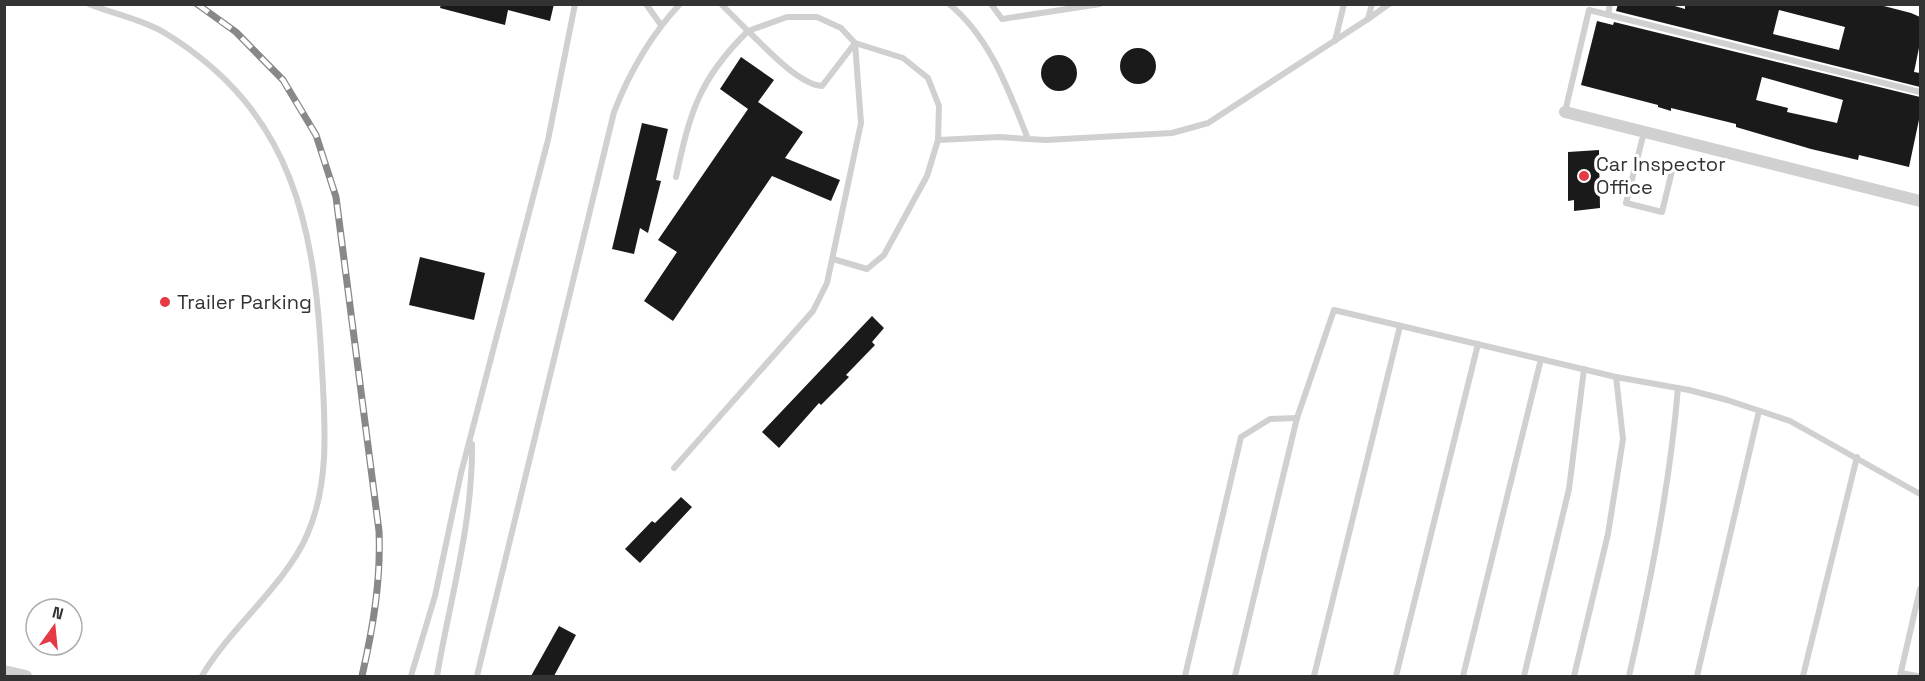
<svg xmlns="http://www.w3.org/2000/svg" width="1925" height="681" font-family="'Space Grotesk',sans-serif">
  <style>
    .building { fill: #1a1a1a; fill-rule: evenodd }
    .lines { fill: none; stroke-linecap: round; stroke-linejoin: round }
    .lane { stroke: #d0d0d0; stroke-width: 6 }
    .street { stroke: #d0d0d0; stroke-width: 12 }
    .rail-casing { stroke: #888; stroke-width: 7 }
    .rail { stroke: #fff; stroke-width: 4.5; stroke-dasharray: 14; stroke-linecap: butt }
    .poi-dot { fill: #e63946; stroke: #fff; stroke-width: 2 }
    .labels { text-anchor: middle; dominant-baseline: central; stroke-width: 6; stroke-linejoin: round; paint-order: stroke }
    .poi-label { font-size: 20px; fill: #333; stroke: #fff; text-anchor: start }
  </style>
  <rect width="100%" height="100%" fill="#fff"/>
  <g class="building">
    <path d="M441 4H554L550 21 508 10 505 25 440 8Z"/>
    <path d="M1618 4H1668L1685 9V4H1876L1911 13 1920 17V43L1914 72 1920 73V87L1616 11ZM1779 10 1845 27 1839 50 1773 34Z"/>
    <path d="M1597 21 1613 25 1614 22 1920 97V115L1909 167 1859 155 1858 160 1811 149 1736 127V124L1671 108V111L1658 107V105L1581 85ZM1762 77 1843 100 1837 123 1787 112 1788 108 1756 100Z"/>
    <circle cx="1138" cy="66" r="18"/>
    <circle cx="1059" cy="73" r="18"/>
    <path d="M741 57 774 80 758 102 803 132 785 158 840 180 831 201 772 176 673 321 644 301 677 252 658 240 748 109 720 89Z"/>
    <path d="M642 123 668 129 656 180 661 181 648 233 640 228 634 254 612 249Z"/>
    <path d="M1599 150 1600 208 1574 211V200L1568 201V152Z"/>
    <path d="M420 257 485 273 474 320 409 305Z"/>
    <path d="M872 316 884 328 872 342 875 345 846 375 849 377 821 405 819 403 779 448 762 432Z"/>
    <path d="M681 497 692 507 640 563 625 549 652 521 655 523Z"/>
    <path d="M559 626 576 635 554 676H531Z"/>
  </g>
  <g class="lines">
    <g class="lane">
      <path d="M89 4C113 14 142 19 165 33 295 113 315 228 322 369 325 424 330 483 307 535 286 584 230 628 202 676"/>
      <path d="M646 4 661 25"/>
      <path d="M949 4C990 37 1009 91 1028 139L1046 140 1172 133 1208 123 1368 19 1372 4"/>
      <path d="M991 4 1002 19 1100 4"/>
      <path d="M1608 15 1610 4"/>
      <path d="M1368 19 1389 4"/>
      <path d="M1335 41 1344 4"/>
      <path d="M1565 112 1589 10 1920 92"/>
      <path d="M938 140 999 137 1028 139"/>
      <path d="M1637 162 1672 171 1662 212 1626 203 1644 132"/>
      <path d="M676 177C690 112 699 79 748 31 765 47 799 85 822 86L855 43 903 58 928 78 939 106 938 140 927 176 884 255 867 269 833 259"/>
      <path d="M674 468 813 311 827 283 861 123 855 43 841 28 817 17H787L748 31 721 4"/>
      <path d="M1901 673 1917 676"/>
      <path d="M411 676 435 596 461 473 548 140 575 4"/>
      <path d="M437 676C450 599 473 523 472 444"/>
      <path d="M477 676 614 112C630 71 650 36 680 4"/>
      <path d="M1185 676 1241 437 1270 419 1297 418"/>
      <path d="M1235 676 1297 418 1334 310 1616 377 1689 390 1727 400 1790 421 1920 494"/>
      <path d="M1314 676 1400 326"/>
      <path d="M1396 676 1478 344"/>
      <path d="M1463 676 1541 359"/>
      <path d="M1524 676 1569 489 1584 369"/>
      <path d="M1574 676 1608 534 1623 439 1616 377"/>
      <path d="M1629 676C1651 581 1670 485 1678 388"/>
      <path d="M1697 676 1759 411"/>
      <path d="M1803 676 1857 457"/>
      <path d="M1900 676 1920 589"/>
    </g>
    <g class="street">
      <path d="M1565 112 1920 201"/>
      <path d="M4 671 26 676"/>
    </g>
    <defs>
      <path id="rail" d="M197 4 236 32 283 80 316 135 336 197 379 531C381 581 373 628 362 676"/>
    </defs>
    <use href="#rail" class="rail-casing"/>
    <use href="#rail" class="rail"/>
  </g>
  <g class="poi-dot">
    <circle cx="1584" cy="176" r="6"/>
    <circle cx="165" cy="302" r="6"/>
  </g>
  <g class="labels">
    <g class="poi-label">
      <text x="1596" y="164">Car Inspector<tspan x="1596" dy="23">Office</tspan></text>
      <text x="177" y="302">Trailer Parking</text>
    </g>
  </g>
  <rect width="1925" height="681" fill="none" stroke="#333333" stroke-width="12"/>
  <g transform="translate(54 627) rotate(15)"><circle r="28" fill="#ffffff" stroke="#adadad" stroke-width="1.5"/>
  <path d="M0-4.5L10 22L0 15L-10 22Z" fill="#e63946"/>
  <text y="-9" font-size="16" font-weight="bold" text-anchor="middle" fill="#333333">N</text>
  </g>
</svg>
